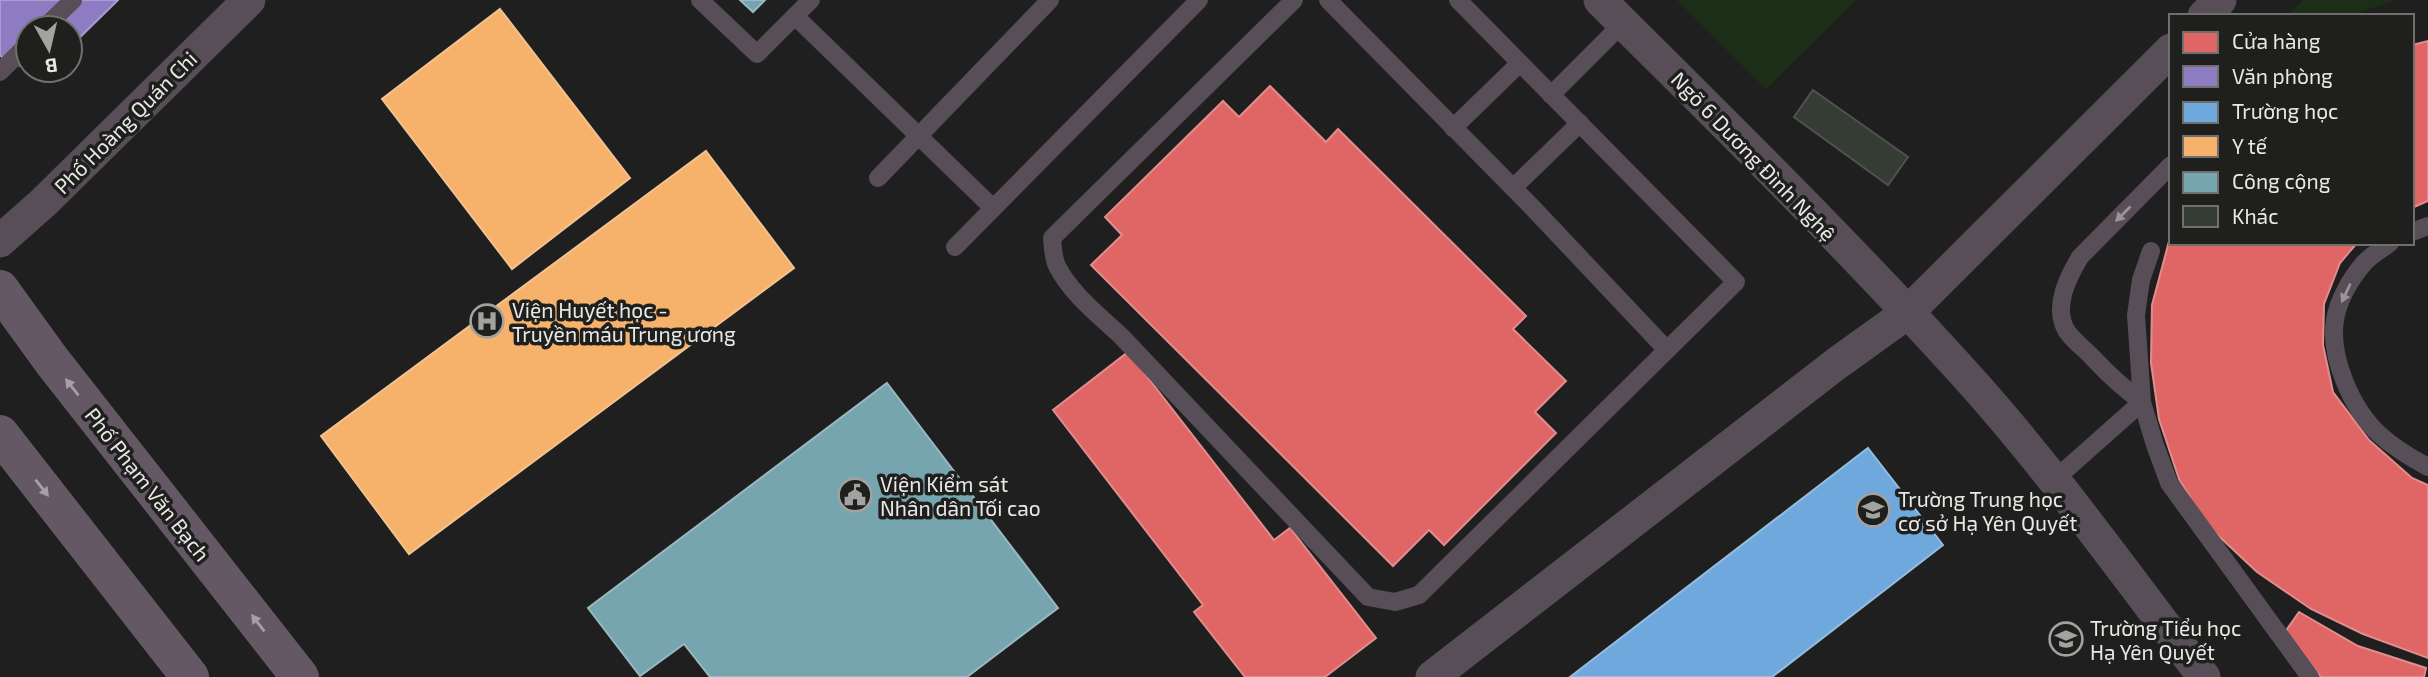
<svg xmlns="http://www.w3.org/2000/svg" width="2428" height="677" font-family="'Exo 2',sans-serif">
  <style>
    .green { fill: #1c2f16 }
    .shops { fill: #e06666; stroke: #e28d8d; stroke-width: 2 }
    .offices { fill: #8e7cc3; stroke: #a99dce; stroke-width: 2 }
    .schools { fill: #6fa8dc; stroke: #93bcdf; stroke-width: 2 }
    .health { fill: #f6b26b; stroke: #f2c290; stroke-width: 2 }
    .public { fill: #76a5af; stroke: #98b9c0; stroke-width: 2 }
    .building { fill: #353c33; stroke: #505150; stroke-width: 2 }
    .lines { fill: none; stroke-linecap: round; stroke-linejoin: round }
    .lane { stroke: #574e58; stroke-width: 18 }
    .street { stroke: #574e58; stroke-width: 33 }
    .secondary { stroke: #645865; stroke-width: 38 }
    .oneway { fill: #989498 }
    .oneway2 { fill: #a6a0a6 }
    .labels { text-anchor: middle; dominant-baseline: central; stroke-width: 7; stroke-linejoin: round; paint-order: stroke }
    .street-label { font-size: 21px; fill: #e8e9e7; stroke: #1f201e }
    .poi-label { font-size: 21px; fill: #e8e9e7; stroke: #1f201e; text-anchor: start }
  </style>
  <rect width="100%" height="100%" fill="#1f1f1f"/>
  <g class="green">
    <path d="M1677 0H1856L1766 89Z"/>
    <path d="M2303 0H2395L2348 16H2287Z"/>
  </g>
  <g class="shops">
    <path d="M2428 41V201L2412 208V45Z"/>
    <path d="M1270 86 1326 142 1338 129 1526 316 1513 329 1566 381 1535 412 1556 433 1444 545 1429 530 1393 566 1091 265 1122 235 1105 217 1223 101 1239 117Z"/>
    <path d="M2171 234V243H2357L2340 263 2324 304 2323 345 2333 392 2369 440 2412 478 2428 485V658L2363 634 2311 609 2257 572 2207 525 2179 479 2159 419 2151 363 2152 305Z"/>
    <path d="M1128 352 1274 540 1290 528 1376 638 1325 677H1245L1194 612 1203 605 1053 410Z"/>
    <path d="M2299 612 2358 646 2426 668 2424 677H2321L2285 632Z"/>
  </g>
  <path class="offices" d="M0 0H118L70 47V28H28V67L7 63 0 55Z"/>
  <path class="schools" d="M1868 448 1943 545 1772 677H1570Z"/>
  <g class="health">
    <path d="M500 9 630 178 512 269 382 99Z"/>
    <path d="M706 151 794 268 409 554 321 436Z"/>
  </g>
  <g class="public">
    <path d="M740 0H765L753 12Z"/>
    <path d="M887 383 1058 608 967 677H710L684 644 640 676 588 608Z"/>
  </g>
  <path class="building" d="M1813 90 1908 157 1888 185 1794 117Z"/>
  <g class="lines">
    <g class="lane">
      <path d="M700 0 757 54 811 0"/>
      <path d="M1294 0 1052 238C1053 247 1053 258 1057 266 1071 294 1100 316 1122 337L1368 597 1395 602 1419 595 1667 350 1531 206 1328 0"/>
      <path d="M1458 0 1736 282 1667 350"/>
      <path d="M795 16 993 208"/>
      <path d="M44 28 73 0"/>
      <path d="M0 72 28 44"/>
      <path d="M1551 95 1623 23"/>
      <path d="M1453 128 1520 63"/>
      <path d="M878 178 1050 0"/>
      <path d="M1513 188 1580 123"/>
      <path d="M2412 232 2428 226"/>
      <path d="M2390 243C2382 249 2371 255 2364 263 2351 278 2338 300 2335 320 2329 357 2352 409 2379 434 2393 447 2411 458 2428 467"/>
      <path d="M955 247 1199 0"/>
      <path d="M2151 251 2141 280 2136 315 2142 402 2155 445 2169 483 2310 677"/>
      <path d="M2054 480 2142 402C2123 388 2108 374 2093 358 2085 349 2072 340 2066 330 2053 306 2068 277 2080 257L2171 165"/>
    </g>
    <g class="street">
      <path d="M1600 0C1726 125 1853 250 1972 382 2055 475 2128 578 2204 677"/>
      <path d="M2204 16 2220 0"/>
      <path d="M0 241 44 202 249 0"/>
      <path d="M1432 677 1836 364 1907 313 2171 50"/>
    </g>
    <g class="secondary">
      <path d="M0 289 52 361 300 677"/>
      <path d="M0 434 190 677"/>
    </g>
  </g>
  <defs><path id="oneway-solid" d="M-6-.8H1V-3.2L6.5 0L1 3.2V.8H-6Z" transform="scale(1.75)"/></defs>
  <g class="oneway">
    <use href="#oneway-solid" transform="translate(2123 214) rotate(135)"/>
    <use href="#oneway-solid" transform="translate(2346 293) rotate(115)"/>
  </g>
  <g class="oneway2">
    <use href="#oneway-solid" transform="translate(72 387) rotate(-128)"/>
    <use href="#oneway-solid" transform="translate(42 488) rotate(52)"/>
    <use href="#oneway-solid" transform="translate(258 623) rotate(-128)"/>
  </g>
  <defs>
    <symbol id="hospital-ring" viewBox="-11 -11 22 22"><circle r="9.5" fill="#1f201e" stroke="#a2a2a1" stroke-width="1.5"/><path d="M-5-5h3v3.5h4V-5h3V5h-3V1.5h-4V5h-3Z" fill="#a2a2a1"/></symbol>
    <symbol id="civic-ring" viewBox="-11 -11 22 22"><circle r="9.5" fill="#1f201e" stroke="#a2a2a1" stroke-width="1.5"/><path d="M-.6-6.5H3V-4.5H.6V-3L4-1V1h2V6H-6V1h2V-1L-.6-3ZM-1.2 2.5V6h2.4V2.5Z" fill="#a2a2a1"/></symbol>
    <symbol id="school-ring" viewBox="-11 -11 22 22"><circle r="9.5" fill="#1f201e" stroke="#a2a2a1" stroke-width="1.5"/><path d="M0-5L7-2L0 1L-7-2ZM-4 1L0 2.5L4 1V4Q0 6-4 4Z" fill="#a2a2a1"/></symbol>
  </defs>
  <g fill-rule="evenodd">
    <use href="#hospital-ring" x="468" y="302" width="38" height="38"/>
    <use href="#civic-ring" x="836" y="476" width="38" height="38"/>
    <use href="#school-ring" x="1854" y="491" width="38" height="38"/>
    <use href="#school-ring" x="2047" y="620" width="38" height="38"/>
  </g>
  <g class="labels">
    <g class="street-label">
      <text transform="translate(125 122) rotate(-45)">Phố Hoàng Quán Chi</text>
      <text transform="translate(1754 156) rotate(46)">Ngõ 6 Dương Đình Nghệ</text>
      <text transform="translate(148 484) rotate(52)">Phố Phạm Văn Bạch</text>
    </g>
    <g class="poi-label">
      <text x="512" y="309">Viện Huyết học -<tspan x="512" dy="24">Truyền máu Trung ương</tspan></text>
      <text x="880" y="483">Viện Kiểm sát<tspan x="880" dy="24">Nhân dân Tối cao</tspan></text>
      <text x="1898" y="498">Trường Trung học<tspan x="1898" dy="24">cơ sở Hạ Yên Quyết</tspan></text>
      <text x="2090" y="627">Trường Tiểu học<tspan x="2090" dy="24">Hạ Yên Quyết</tspan></text>
    </g>
  </g>
  <rect x="2169" y="14" width="245" height="231" fill="#1f201e" stroke="#6f706e" stroke-width="2"/>
  <rect x="2183" y="32" width="35" height="21" fill="#e06666" stroke="#6f706e" stroke-width="2"/>
  <text x="2232" y="49" font-size="21" fill="#e8e9e7">Cửa hàng</text>
  <rect x="2183" y="66" width="35" height="21" fill="#8e7cc3" stroke="#6f706e" stroke-width="2"/>
  <text x="2232" y="84" font-size="21" fill="#e8e9e7">Văn phòng</text>
  <rect x="2183" y="102" width="35" height="21" fill="#6fa8dc" stroke="#6f706e" stroke-width="2"/>
  <text x="2232" y="119" font-size="21" fill="#e8e9e7">Trường học</text>
  <rect x="2183" y="136" width="35" height="21" fill="#f6b26b" stroke="#6f706e" stroke-width="2"/>
  <text x="2232" y="154" font-size="21" fill="#e8e9e7">Y tế</text>
  <rect x="2183" y="172" width="35" height="21" fill="#76a5af" stroke="#6f706e" stroke-width="2"/>
  <text x="2232" y="189" font-size="21" fill="#e8e9e7">Công cộng</text>
  <rect x="2183" y="206" width="35" height="21" fill="#353c33" stroke="#6f706e" stroke-width="2"/>
  <text x="2232" y="224" font-size="21" fill="#e8e9e7">Khác</text>
  <g transform="translate(49 49) rotate(172)"><circle r="33" fill="#1f201e" stroke="#6f706e" stroke-width="2"/>
  <path d="M0-5L12 26L0 18L-12 26Z" fill="#a2a2a1"/>
  <text y="-10" font-size="19" font-weight="bold" text-anchor="middle" fill="#e8e9e7">B</text>
  </g>
</svg>
